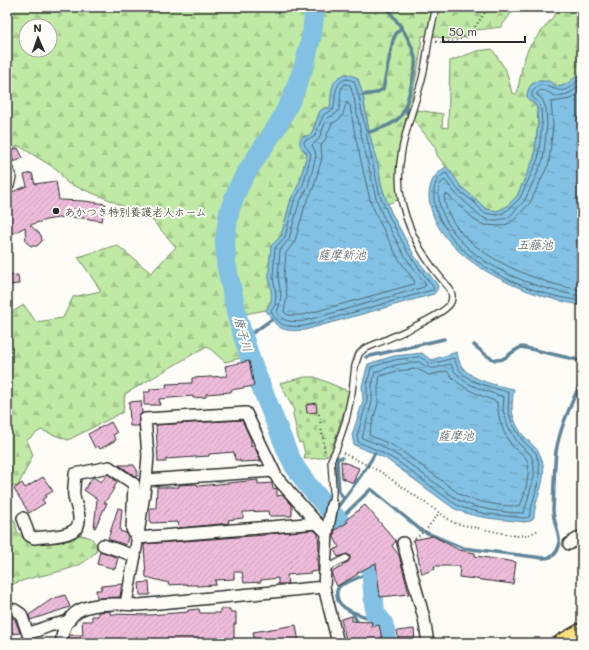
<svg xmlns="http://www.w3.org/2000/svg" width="589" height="650" font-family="Mali,'Klee One',sans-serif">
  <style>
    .forest { fill: url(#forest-firs); stroke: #758a68; fill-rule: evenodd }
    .cemetery { fill: url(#cemetery-stones); stroke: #758a68 }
    .water { fill: url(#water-ripples); stroke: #5f8599 }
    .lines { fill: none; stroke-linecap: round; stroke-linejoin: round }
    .shore { stroke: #4e6775; stroke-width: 1 }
    .stream { stroke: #5f8599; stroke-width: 3.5 }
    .river { stroke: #82c1e3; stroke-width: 20 }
    .building { fill: url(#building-hatch); stroke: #2b2b2b }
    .service-casing { stroke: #2b2b2b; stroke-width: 8 }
    .minor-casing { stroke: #2b2b2b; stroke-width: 14 }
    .primary-casing { stroke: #2b2b2b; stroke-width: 20 }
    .path { stroke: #2b2b2b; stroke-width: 2; stroke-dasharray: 1 3; stroke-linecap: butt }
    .service { stroke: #fdfcf7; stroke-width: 5.5 }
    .minor { stroke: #fdfcf7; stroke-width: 11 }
    .primary { stroke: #fce080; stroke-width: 17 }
    .poi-dot { fill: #2b2b2b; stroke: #fdfcf7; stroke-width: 1.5 }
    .labels { text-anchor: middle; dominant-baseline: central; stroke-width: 4; stroke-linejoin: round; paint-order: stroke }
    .poi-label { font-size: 11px; fill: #2b2b2b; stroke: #fdfcf7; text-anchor: start }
    .water-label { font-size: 12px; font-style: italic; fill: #455862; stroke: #fdfcf7 }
  </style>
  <defs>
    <pattern id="forest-firs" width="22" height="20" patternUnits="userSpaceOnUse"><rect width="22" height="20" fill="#bfe9a4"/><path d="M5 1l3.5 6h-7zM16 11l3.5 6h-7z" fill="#a4c88d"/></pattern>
    <pattern id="cemetery-stones" width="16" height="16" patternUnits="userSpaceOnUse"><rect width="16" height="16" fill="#bfe9a4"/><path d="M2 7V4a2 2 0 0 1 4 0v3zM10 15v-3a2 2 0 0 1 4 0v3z" fill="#a4c88d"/></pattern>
    <pattern id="water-ripples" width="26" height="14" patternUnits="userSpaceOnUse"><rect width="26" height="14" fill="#82c1e3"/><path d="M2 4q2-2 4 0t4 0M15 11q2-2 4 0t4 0" fill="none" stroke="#6b9db8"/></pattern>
    <pattern id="building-hatch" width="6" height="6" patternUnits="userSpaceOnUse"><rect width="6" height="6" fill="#eebcdb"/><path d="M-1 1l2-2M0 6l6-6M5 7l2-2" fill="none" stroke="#cca2bc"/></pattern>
  </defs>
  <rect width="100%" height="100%" fill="#fdfcf7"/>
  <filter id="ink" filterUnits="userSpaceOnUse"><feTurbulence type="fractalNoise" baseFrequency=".025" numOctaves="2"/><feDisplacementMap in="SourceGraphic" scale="8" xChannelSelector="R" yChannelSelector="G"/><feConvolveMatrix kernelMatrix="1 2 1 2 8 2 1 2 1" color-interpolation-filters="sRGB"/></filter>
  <g filter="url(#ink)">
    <g class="forest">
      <path d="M7 7H518L512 12 501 27 477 30 467 37 447 39 433 36H422C420 77 404 116 398 157 396 171 397 186 398 200L387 204 384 195 369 132 363 96 358 79 332 90 330 108H324L320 111 311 135 302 149 307 154 299 184 291 199 281 236 271 246 269 278 272 295 271 304 266 310 245 314 253 350 241 358 225 362 207 346 125 394 123 412 68 440 41 430 27 440 33 455 18 486 7 487V315L24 305 36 322 63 318 73 297 101 291 78 257 117 245 151 273 176 247 153 221 110 200 67 183 58 170 19 146 7 151ZM26 26H50V50H26Z"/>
      <path d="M561 7H582V74L566 85 558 87 553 85 531 86 528 91 527 96 535 104 537 109 538 124 534 158 517 196 506 207 497 211 486 209 461 187 437 155 435 147 413 119 417 110 443 114 442 127 448 128 450 61 477 51 492 49 506 70 512 93 517 94 523 62 529 47Z"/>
      <path d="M7 514 15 521 17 531 25 540 33 544 73 540 79 534 91 538 97 545 96 552C91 556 86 561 81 564 58 575 30 575 7 587Z"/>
    </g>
    <path class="cemetery" d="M305 377H315L350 392 331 452C325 460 314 458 304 459L305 453 302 442 299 443 293 414 294 410 280 383Z"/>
    <g class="water">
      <path d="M581 73 582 74V305C529 298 434 260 429 197 429 184 434 173 446 167L450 170 461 187 476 199 486 209 497 211 506 207 517 196 534 158 538 124 537 109 535 104 529 100 527 96 528 91 530 86 537 81H549L558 87C571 84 570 79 581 73Z"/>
      <path d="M347 74 356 77 358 79 363 95 369 132 379 169 381 185 391 212 415 257 437 284 438 288 434 294 305 330C283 332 277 330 266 310 276 297 269 289 269 274 269 265 270 256 271 246L281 236 291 199 299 184 307 154C298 145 295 136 311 135L320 111 324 108H330C332 93 329 78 347 74Z"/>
      <path d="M457 352C458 357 459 363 462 367 473 381 498 386 514 389 513 395 512 402 512 408 512 417 519 432 526 438 533 446 539 449 542 460 548 481 535 497 534 517L531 521 524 522C500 519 475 519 453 508L385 458 354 445 352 435 363 401 362 386 368 364 394 356 422 353 431 360Z"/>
    </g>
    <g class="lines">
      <g class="shore">
        <path d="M582 77C577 80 575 85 570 88 557 95 551 84 539 85L532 92V97L538 102 541 109 542 124 538 159 520 198 508 210 498 215 484 213 474 202 458 190 446 173C436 177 433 187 434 198 434 207 438 216 443 224 467 269 533 295 582 301"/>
        <path d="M347 79 354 81 359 97 366 133 380 196 388 214 408 253 434 288 432 290 305 326C288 327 279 328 271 311L275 305 276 295 273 277 275 248 285 237 294 201 303 185 311 155C310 149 303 147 304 141L314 137 324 114 333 110C337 99 332 82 347 79Z"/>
        <path d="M582 83C575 90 568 96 557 96 549 95 544 86 537 93V95L542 99 546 108 547 125 543 160 525 200 512 214 507 218 498 220H488L482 217 455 193 445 180C438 183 438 192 439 199 439 207 443 215 447 222 470 265 536 290 582 296"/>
        <path d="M345 84 350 85 354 98 361 134 376 198 383 216 404 255 426 285 424 287 304 321C292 322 283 323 277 312L279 306 281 296 278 277 280 250 289 239 299 203 308 187 316 156 315 151 312 145 319 139 327 118C350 111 333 95 345 84Z"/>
        <path d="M582 92 571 99 551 102 553 125 549 163 530 203 515 219 510 223 501 226 484 225 476 221 448 195 446 194 444 196C448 249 537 284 582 290"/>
        <path d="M347 103 350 105 355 135 370 200 378 219 398 258 415 282 414 284 303 315H288L284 312 287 296 284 276 286 253 295 241 305 205 313 189 322 158 321 146 325 140 332 123C347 117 341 113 347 103Z"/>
        <path d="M420 357 431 364 454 358C456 361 456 366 459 369 470 385 493 386 509 393L508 409 512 423 522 440 536 453 539 465V478L529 517 524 518C501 515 476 515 455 504L397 461 377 450 358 442 357 436 367 401V386L371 367 395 360Z"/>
        <path d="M419 362C436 373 433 367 451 364 452 366 453 370 455 372 467 387 487 391 504 397L503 410 508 426 518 443 531 455 534 465V477L524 513C505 513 475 509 458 500L400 457 380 445 362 438 372 402V386L375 372 396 365Z"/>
        <path d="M417 369 429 375 447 371C460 389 478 394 497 402 498 418 503 435 514 448 517 451 523 453 526 458 532 468 525 495 520 506 504 507 475 502 461 495L403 452 392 445 369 435 378 403V387L380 376 397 371Z"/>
      </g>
      <g class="stream">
        <path d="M363 95 376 93 383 89 393 40 397 32 401 28"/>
        <path d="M406 106 407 113"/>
        <path d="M369 132C380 128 392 126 400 117 406 110 417 68 415 58 412 40 397 21 386 7"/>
        <path d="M244 339 271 320"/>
        <path d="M474 345C483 352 494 366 506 357 511 354 515 349 522 347L582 361"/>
        <path d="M366 357 444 339"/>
        <path d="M342 458H338L337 462 339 492 344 498"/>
        <path d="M335 511C348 492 364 474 375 453"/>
        <path d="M339 520 371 489 422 531"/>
        <path d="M425 532 463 548 543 558C551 558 557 554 559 546 561 535 553 522 553 510 554 490 554 471 556 452 560 426 572 403 582 379"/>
        <path d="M371 572 341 585C337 588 336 591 337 596 338 612 369 617 381 621"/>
        <path d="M353 613 358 624"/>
      </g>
      <path class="river" d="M315 7 312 34 305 63 292 98 278 125 246 173 238 188 229 212 225 240 226 263 238 320 244 339 251 361 287 451 295 467 307 484 370 557 375 613 383 623 386 635 387 643"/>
    </g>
    <g class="building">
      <path d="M18 148 23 158 14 162 9 152Z"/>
      <path d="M32 173 35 184 56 181 59 200 84 201 106 204 102 221 83 218 64 217 46 220 30 225 41 235 42 241 37 246H31L26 242 25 227 7 237V194L27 186 24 175Z"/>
      <path d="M18 275 19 284 7 285V276Z"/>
      <path d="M249 361 254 386 231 390V392L206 394V397L193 398V396L159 399 160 405H144V392H150V389L167 388 166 384 192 383V378L227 376 225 366Z"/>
      <path d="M141 401 142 413 139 416V426H130L129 402Z"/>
      <path d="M316 403 317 412 307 413 306 405Z"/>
      <path d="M242 420 251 440V447L254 446 261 461 240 462V460H235L234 452 209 454V456L166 459V462H158L156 425Z"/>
      <path d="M111 422 117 433 113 435 116 440 100 449 98 446 95 448 88 434Z"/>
      <path d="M341 461 359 468 353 483 342 478Z"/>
      <path d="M119 465H134L137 470 138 476H135Z"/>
      <path d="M108 474 117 482 112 492 104 503H107L95 528H94L97 499 84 490 93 477 101 482Z"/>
      <path d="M43 477 53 491 45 496 46 497 42 500 45 503 29 513 14 489 22 483 25 488Z"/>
      <path d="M258 480V484L272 483 273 489 277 488V496L283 495 292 505V516H269L268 511 243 512V518L228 520 229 523 179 528 178 522 150 523V508H156L157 487H179V485L197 484 198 486Z"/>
      <path d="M365 505 396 541 392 546 399 555 409 594 380 597 376 563 357 573 358 574 337 586 332 576V572L343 566 342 565 348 562 350 559V556L347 554 338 557 334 550 339 547 334 537 335 530 348 522 346 520Z"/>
      <path d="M118 508 122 509 120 531 126 533 128 537 126 545 108 539Z"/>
      <path d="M314 530 318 534 319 548 318 557H317L318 571 311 572V573L287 575 288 584H278V578L261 580V582L244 583 242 572H234V579L215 580 216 585 197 586V585H187V584L168 585 169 583 146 577 144 544 265 535V534Z"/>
      <path d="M433 536 459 550 475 553V556L516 562 513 584 459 577 460 566H434L435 569 422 574 414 540Z"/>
      <path d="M100 551 118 558 115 569 97 564Z"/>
      <path d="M149 582 150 595H140L139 583Z"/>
      <path d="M122 584 120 597 97 598 96 590H101V586Z"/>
      <path d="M65 595 70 607 30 620 29 615 52 599Z"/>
      <path d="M199 609 200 613H220V609H230V612H236V624H234V642L223 643V641L192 643H69V635H83L82 621H92V616H98V612L110 611V614L150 615 188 612V610Z"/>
      <path d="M7 616 15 619 20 633 13 634V632H7Z"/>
      <path d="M352 616V621L372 622 371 627 379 625 383 643H347L341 619Z"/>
      <path d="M296 625 299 643H255L253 632Z"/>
      <path d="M414 629 415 641 399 643 397 631Z"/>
    </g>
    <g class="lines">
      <defs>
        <g id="service">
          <path d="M7 170 10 169 13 177 11 186 7 187"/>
          <path d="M332 505 333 491 331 460 336 450 346 420 352 392 355 366 359 354 364 349C380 342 447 315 451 302 454 294 450 288 445 283 425 260 409 233 402 203 392 160 411 119 422 79 426 64 427 49 430 34 432 25 434 16 436 7"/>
          <path d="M325 569 346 558"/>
        </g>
        <g id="minor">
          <path d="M146 480 273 471"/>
          <path d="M23 518 29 535 34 538C47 536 78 538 79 521 80 512 75 504 74 496 73 489 75 481 75 474L109 467 134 484 132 529 137 538 317 523"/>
          <path d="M327 533 332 505"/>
          <path d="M403 543 424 618 428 643"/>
          <path d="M569 544 582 536"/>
          <path d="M103 545 135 556"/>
          <path d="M126 604 135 555 146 480 148 456 145 419 246 413 277 478 317 523 327 533 324 587 338 643"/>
          <path d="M7 609 15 610 21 614 28 634 49 626 69 621"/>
          <path d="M62 643C61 636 64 628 67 622 69 620 71 617 73 615 87 601 120 604 139 605L324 587"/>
        </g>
        <path id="primary" d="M562 643 582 632"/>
      </defs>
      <use href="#service" class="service-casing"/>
      <use href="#minor" class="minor-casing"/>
      <use href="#primary" class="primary-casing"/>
      <g class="path">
        <path d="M436 42C470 43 471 31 489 7"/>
        <path d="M319 414 325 452"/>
        <path d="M343 453 381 472 454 523 516 536 528 535 539 530"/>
        <path d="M412 541 425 531 439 513"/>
      </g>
      <use href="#service" class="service"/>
      <use href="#minor" class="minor"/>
      <use href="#primary" class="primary"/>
    </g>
  </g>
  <circle class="poi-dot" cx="56" cy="211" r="4"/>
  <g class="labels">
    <g class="poi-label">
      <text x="64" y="211">あかつき特別養護老人ホーム</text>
    </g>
    <g class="water-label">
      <text x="535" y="244">五藤池</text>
      <text x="342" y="254">薩摩新池</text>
      <text transform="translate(244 334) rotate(74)">唐子川</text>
      <text x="456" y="435">薩摩池</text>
    </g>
  </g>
  <rect width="589" height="650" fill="none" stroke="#fdfcf7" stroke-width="24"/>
  <rect x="12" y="12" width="565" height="626" fill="none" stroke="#2b2b2b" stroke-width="1.5" filter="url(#ink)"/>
  <g transform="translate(38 38) rotate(358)"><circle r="19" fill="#fdfcf7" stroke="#a9a8a5"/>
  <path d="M0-3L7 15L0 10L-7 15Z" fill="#2b2b2b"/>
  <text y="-6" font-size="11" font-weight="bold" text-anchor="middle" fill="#2b2b2b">N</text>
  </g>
  <path d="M443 36v6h82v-6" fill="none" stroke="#2b2b2b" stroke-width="2"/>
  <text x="449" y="36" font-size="12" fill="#2b2b2b" stroke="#fdfcf7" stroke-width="3" paint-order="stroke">50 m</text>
</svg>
